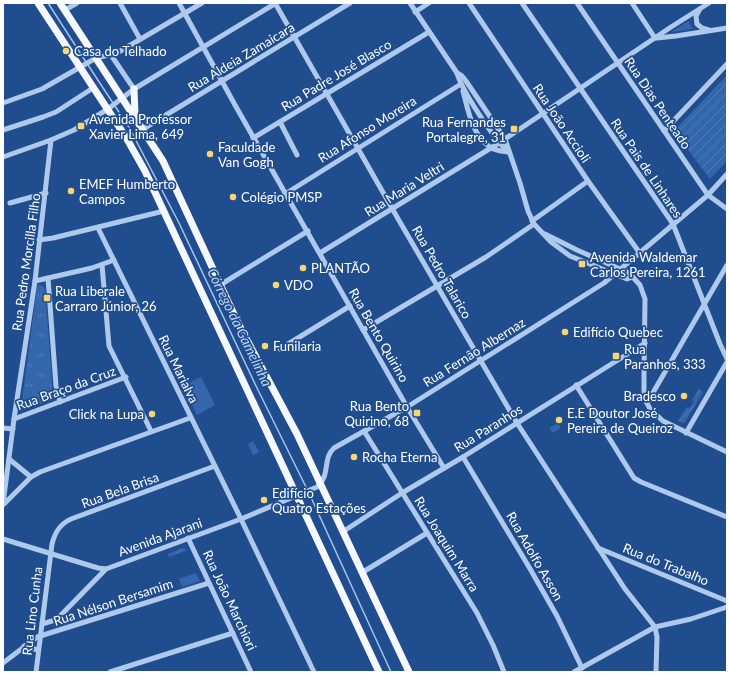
<svg xmlns="http://www.w3.org/2000/svg" width="730" height="675" font-family="Lato,sans-serif">
  <style>
    .grass { fill: url(#grass-tufts) }
    .garden { fill: url(#garden-furrows) }
    .pitch { fill: #3466ac }
    .lines { fill: none; stroke-linecap: round; stroke-linejoin: round }
    .stream { stroke: #a3c3ee; stroke-width: 1.5 }
    .minor { stroke: #afc9ec; stroke-width: 5 }
    .major { stroke: #f5f8ff; stroke-width: 7 }
    .poi-dot { fill: #fad670; stroke: #204d8e; stroke-width: 1.5 }
    .labels { text-anchor: middle; dominant-baseline: central; stroke-width: 3.5; stroke-linejoin: round; paint-order: stroke }
    .poi-label { font-size: 13px; fill: #fff; stroke: #204d8e; text-anchor: start }
    .street-label { font-size: 13px; fill: #fff; stroke: #204d8e }
    .water-label { font-size: 14px; font-style: italic; fill: #bbd3f3; stroke: #204d8e }
  </style>
  <defs>
    <pattern id="grass-tufts" width="24" height="20" patternUnits="userSpaceOnUse"><rect width="24" height="20" fill="#3466ac"/><path d="M3 7l-1-3M5 7V3M7 7l1-3M15 17l-1-3M17 17v-4M19 17l1-3" fill="none" stroke="#527db8"/></pattern>
    <pattern id="garden-furrows" width="10" height="10" patternUnits="userSpaceOnUse"><rect width="10" height="10" fill="#3466ac"/><path d="M-1 1l2-2M0 10L10 0M9 11l2-2" fill="none" stroke="#527db8"/></pattern>
  </defs>
  <rect width="100%" height="100%" fill="#204d8e"/>
  <g class="grass">
    <path d="M689 21 690 25 693 29 671 32Z"/>
    <path d="M39 284 45 288 53 396 50 401 29 408 24 406 22 401 37 287Z"/>
  </g>
  <g class="garden">
    <path d="M725 77H727V161L710 179 674 131Z"/>
    <path d="M699 389 703 392 685 422 683 423 678 421 687 407 689 408 694 402 692 400Z"/>
    <path d="M183 548 188 550 169 557 168 554Z"/>
  </g>
  <g class="pitch">
    <path d="M201 377 215 405 197 415 183 386Z"/>
    <path d="M558 423 561 428 553 433 549 428Z"/>
    <path d="M253 441 259 452 253 455 248 444Z"/>
    <path d="M196 573 200 581 182 587 179 579Z"/>
  </g>
  <g class="lines">
    <g class="stream">
      <path d="M48 3 86 62"/>
      <path d="M88 65 130 129 179 223 257 388 307 489"/>
      <path d="M309 493 391 672"/>
    </g>
    <g class="minor">
      <path d="M120 3 140 39"/>
      <path d="M179 3 235 105 407 407 444 468"/>
      <path d="M275 3 397 217 517 423 625 589 655 627 657 637 656 672"/>
      <path d="M410 3 457 73C463 93 493 137 508 152"/>
      <path d="M469 3 588 181 639 252"/>
      <path d="M522 3 673 224 720 344 727 359"/>
      <path d="M577 3 697 179 708 195 727 209"/>
      <path d="M632 3 655 38"/>
      <path d="M700 9 696 16 697 24 702 28 709 30"/>
      <path d="M65 10 77 3"/>
      <path d="M415 12 429 3"/>
      <path d="M657 38 676 36 727 28"/>
      <path d="M111 55 134 89"/>
      <path d="M457 73 462 76 466 81 505 139 520 183 528 211 534 224 551 242 570 256 627 279 633 277"/>
      <path d="M463 91C468 110 472 135 490 147 495 151 503 151 509 152"/>
      <path d="M3 103 42 89 96 58 117 53 202 3"/>
      <path d="M280 122 297 155"/>
      <path d="M143 129 350 3"/>
      <path d="M3 130 43 117 56 112 93 88"/>
      <path d="M664 131 727 64"/>
      <path d="M253 138 429 32"/>
      <path d="M3 157 51 140 74 130 108 109 134 89 276 3"/>
      <path d="M285 194 461 84"/>
      <path d="M10 203 46 193"/>
      <path d="M532 221 588 181"/>
      <path d="M98 228 241 519 314 672"/>
      <path d="M545 234 577 250 629 273 640 285 645 299 644 375V391L647 403 650 409 663 421 727 452"/>
      <path d="M39 240 53 238 164 211"/>
      <path d="M320 253 499 143 671 27 709 3"/>
      <path d="M102 265 109 346 151 431"/>
      <path d="M48 278 56 386 60 402"/>
      <path d="M35 281 92 268 114 260"/>
      <path d="M220 285 308 231"/>
      <path d="M363 330 486 257 534 224"/>
      <path d="M280 349 350 306"/>
      <path d="M576 385 634 478 641 482 727 517"/>
      <path d="M647 403 727 265"/>
      <path d="M14 419 126 377"/>
      <path d="M3 428 13 429"/>
      <path d="M364 431 477 613 493 645 504 672"/>
      <path d="M686 433 727 362"/>
      <path d="M463 457 529 567 557 616 582 668"/>
      <path d="M9 459 31 477"/>
      <path d="M3 504 14 419 35 281 51 140"/>
      <path d="M4 504 31 477 40 472 190 418"/>
      <path d="M344 531 402 493 463 457 645 343"/>
      <path d="M188 538 251 672"/>
      <path d="M3 539 98 568 106 569 241 519 317 487C331 475 322 459 334 448L407 407 604 283 708 195 727 174"/>
      <path d="M598 548 727 601"/>
      <path d="M363 572 427 533"/>
      <path d="M42 624 55 620 60 616 106 569"/>
      <path d="M24 646 38 650"/>
      <path d="M3 663 37 637 209 583"/>
      <path d="M36 672 52 544C55 532 60 524 71 519L215 466"/>
      <path d="M110 672 233 633"/>
      <path d="M574 672 655 627 691 619 727 607"/>
    </g>
    <g class="major">
      <path d="M38 3 127 139 145 171 379 672"/>
      <path d="M60 3 163 161 238 323 297 434 409 672"/>
      <path d="M134 89 135 115"/>
    </g>
  </g>
  <g class="poi-dot">
    <circle cx="66" cy="51" r="4"/>
    <rect x="77" y="122" width="8" height="8" rx="2"/>
    <rect x="510" y="125" width="8" height="8" rx="2"/>
    <circle cx="210" cy="154" r="4"/>
    <circle cx="71" cy="191" r="4"/>
    <circle cx="233" cy="197" r="4"/>
    <rect x="578" y="260" width="8" height="8" rx="2"/>
    <circle cx="303" cy="268" r="4"/>
    <circle cx="276" cy="285" r="4"/>
    <rect x="43" y="294" width="8" height="8" rx="2"/>
    <circle cx="565" cy="332" r="4"/>
    <circle cx="265" cy="346" r="4"/>
    <rect x="612" y="352" width="8" height="8" rx="2"/>
    <circle cx="684" cy="396" r="4"/>
    <rect x="413" y="409" width="8" height="8" rx="2"/>
    <circle cx="152" cy="414" r="4"/>
    <circle cx="559" cy="420" r="4"/>
    <circle cx="354" cy="457" r="4"/>
    <circle cx="264" cy="500" r="4"/>
  </g>
  <g class="labels">
    <g class="poi-label">
      <text x="74" y="51">Casa do Telhado</text>
      <text x="89" y="119">Avenida Professor<tspan x="89" dy="15">Xavier Lima, 649</tspan></text>
      <text x="506" y="122" text-anchor="end">Rua Fernandes<tspan x="506" dy="15">Portalegre, 31</tspan></text>
      <text x="218" y="147">Faculdade<tspan x="218" dy="15">Van Gogh</tspan></text>
      <text x="79" y="184">EMEF Humberto<tspan x="79" dy="15">Campos</tspan></text>
      <text x="241" y="197">Colégio PMSP</text>
      <text x="590" y="257">Avenida Waldemar<tspan x="590" dy="15">Carlos Pereira, 1261</tspan></text>
      <text x="311" y="268">PLANTÃO</text>
      <text x="284" y="285">VDO</text>
      <text x="55" y="291">Rua Liberale<tspan x="55" dy="15">Carraro Júnior, 26</tspan></text>
      <text x="573" y="332">Edifício Quebec</text>
      <text x="273" y="346">Funilaria</text>
      <text x="624" y="349">Rua<tspan x="624" dy="15">Paranhos, 333</tspan></text>
      <text x="676" y="396" text-anchor="end">Bradesco</text>
      <text x="409" y="406" text-anchor="end">Rua Bento<tspan x="409" dy="15">Quirino, 68</tspan></text>
      <text x="567" y="413">E.E Doutor José<tspan x="567" dy="15">Pereira de Queiroz</tspan></text>
      <text x="144" y="414" text-anchor="end">Click na Lupa</text>
      <text x="362" y="457">Rocha Eterna</text>
      <text x="272" y="493">Edifício<tspan x="272" dy="15">Quatro Estações</tspan></text>
    </g>
    <g class="street-label">
      <text transform="translate(241 57) rotate(-31)">Rua Aldeia Zamaicara</text>
      <text transform="translate(336 75) rotate(-31)">Rua Padre José Blasco</text>
      <text transform="translate(658 103) rotate(56)">Rua Dias Penteado</text>
      <text transform="translate(562 123) rotate(56)">Rua João Accioli</text>
      <text transform="translate(367 129) rotate(-32)">Rua Afonso Moreira</text>
      <text transform="translate(647 168) rotate(56)">Rua Pais de Linhares</text>
      <text transform="translate(404 189) rotate(-32)">Rua Maria Veltri</text>
      <text transform="translate(26 262) rotate(-82)">Rua Pedro Morcilla Filho</text>
      <text transform="translate(442 272) rotate(60)">Rua Pedro Talarico</text>
      <text transform="translate(379 335) rotate(60)">Rua Bento Quirino</text>
      <text transform="translate(474 352) rotate(-32)">Rua Fernão Albernaz</text>
      <text transform="translate(179 369) rotate(64)">Rua Marialva</text>
      <text transform="translate(66 388) rotate(-20)">Rua Braço da Cruz</text>
      <text transform="translate(488 428) rotate(-32)">Rua Paranhos</text>
      <text transform="translate(120 490) rotate(-20)">Rua Bela Brisa</text>
      <text transform="translate(160 537) rotate(-20)">Avenida Ajarani</text>
      <text transform="translate(447 544) rotate(58)">Rua Joaquim Marra</text>
      <text transform="translate(535 556) rotate(60)">Rua Adolfo Asson</text>
      <text transform="translate(666 564) rotate(22)">Rua do Trabalho</text>
      <text transform="translate(230 600) rotate(65)">Rua João Marchiori</text>
      <text transform="translate(113 602) rotate(-18)">Rua Nélson Bersamim</text>
      <text transform="translate(32 611) rotate(-83)">Rua Lino Cunha</text>
    </g>
    <g class="water-label">
      <text transform="translate(240 327) rotate(64)">Córrego da Gamelinha</text>
    </g>
  </g>
  <rect width="730" height="675" fill="none" stroke="#ffffff" stroke-width="8"/>
</svg>
